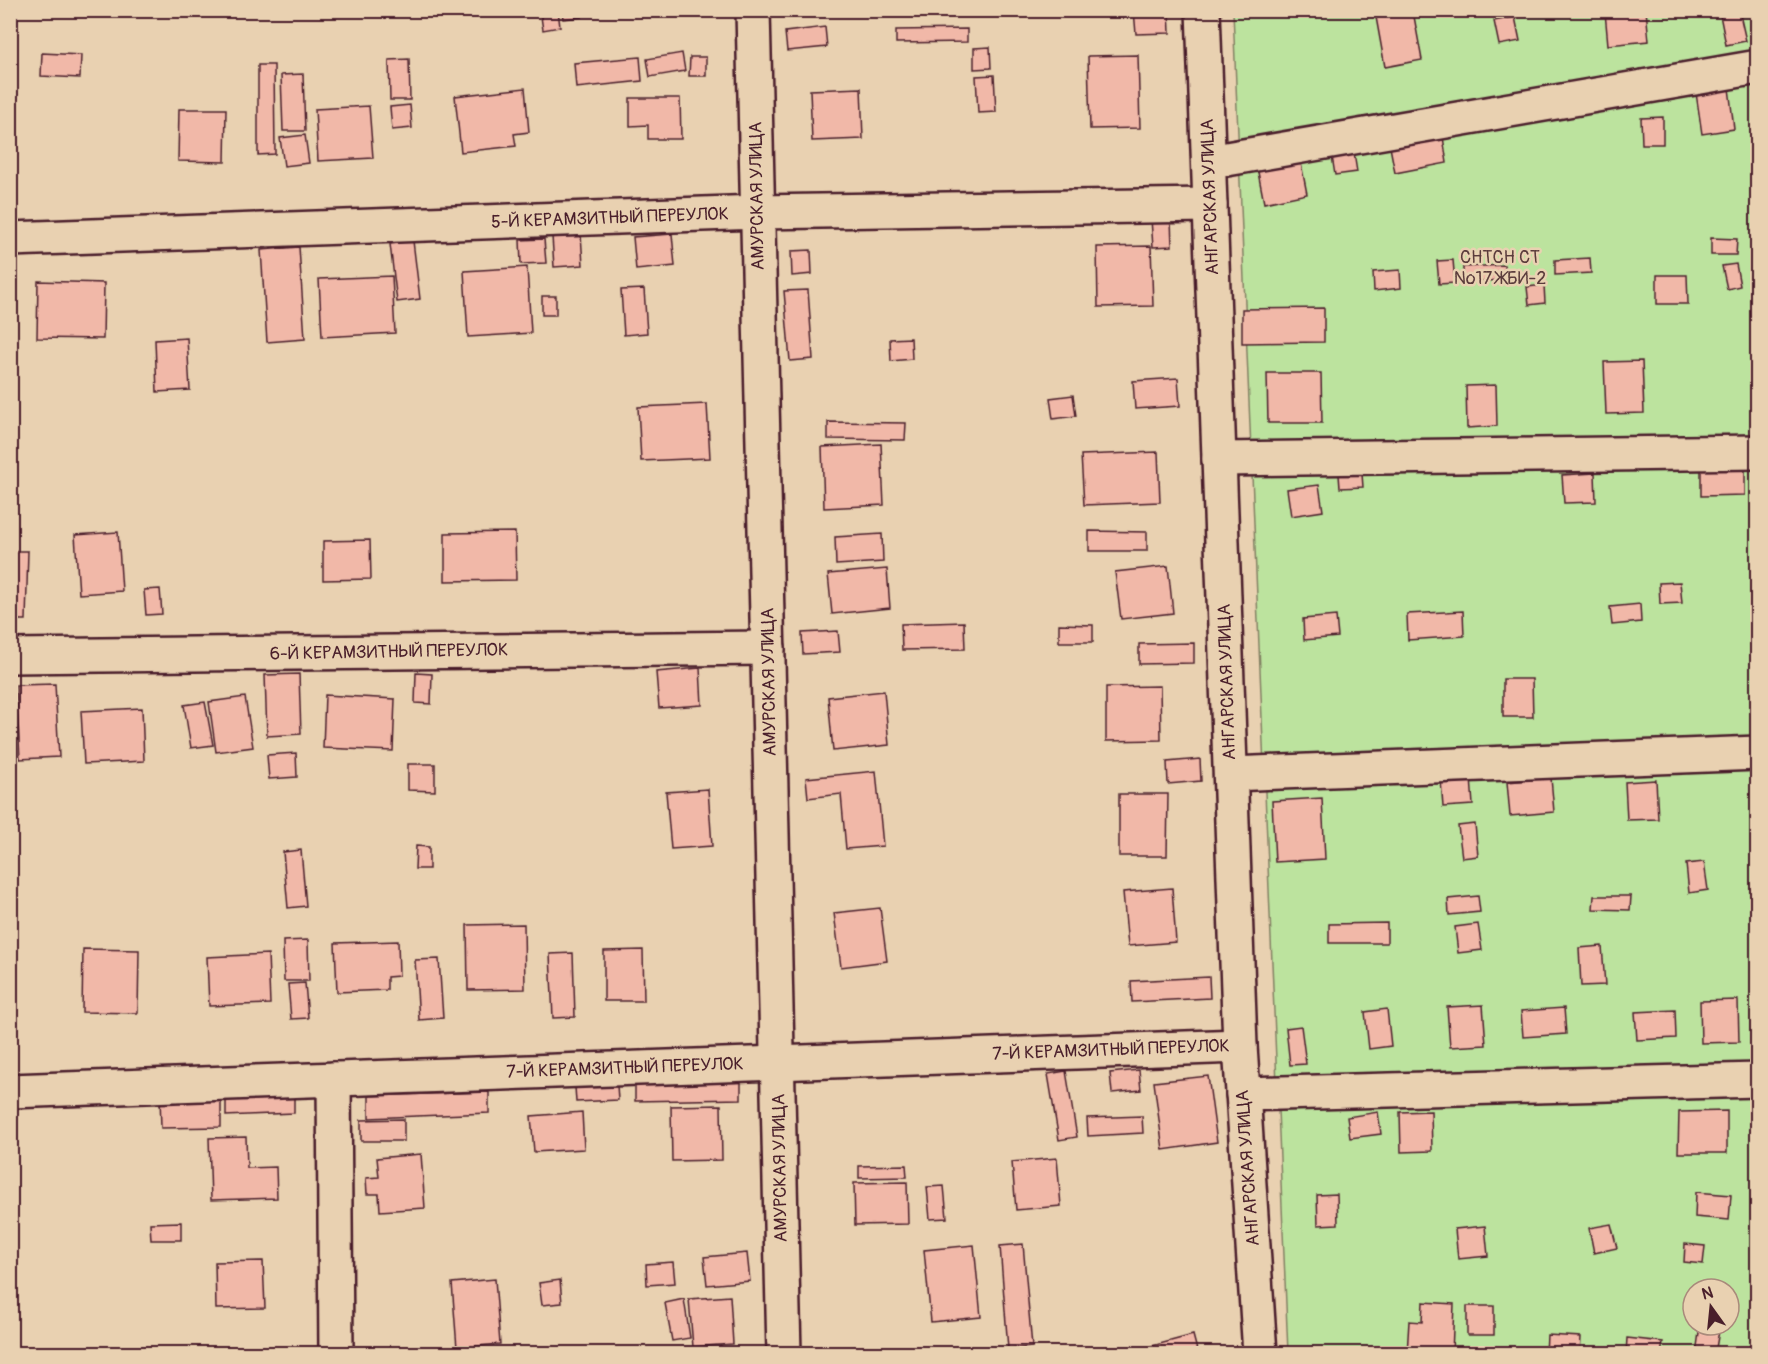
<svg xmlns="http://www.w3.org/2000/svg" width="1768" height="1364" font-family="Pangolin,sans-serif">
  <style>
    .green { fill: #bce39e; stroke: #838164; stroke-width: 1.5; fill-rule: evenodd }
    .building { fill: #f1b8a8; stroke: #4a1f2b; stroke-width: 1.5 }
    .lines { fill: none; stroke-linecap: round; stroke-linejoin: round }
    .minor-casing { stroke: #4a1f2b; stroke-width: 38 }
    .minor { stroke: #e9d1b1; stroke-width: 33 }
    .labels { text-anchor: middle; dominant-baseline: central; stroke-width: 5; stroke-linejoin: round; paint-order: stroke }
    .street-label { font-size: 18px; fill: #4a1f2b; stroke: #e9d1b1 }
    .park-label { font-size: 18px; fill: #5b3c3c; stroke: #e9d1b1 }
  </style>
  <rect width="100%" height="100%" fill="#e9d1b1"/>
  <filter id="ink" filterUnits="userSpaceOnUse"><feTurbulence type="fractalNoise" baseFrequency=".0167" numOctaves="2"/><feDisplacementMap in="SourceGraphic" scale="12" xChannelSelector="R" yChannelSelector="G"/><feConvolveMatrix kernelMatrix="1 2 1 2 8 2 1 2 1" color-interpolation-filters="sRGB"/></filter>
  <g filter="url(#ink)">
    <path class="green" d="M1233 11H1757V1353H1288ZM1693 1289H1729V1325H1693Z"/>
    <g class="building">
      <path d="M540 10H558L560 27 543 30Z"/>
      <path d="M562 10H581L582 17 563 19Z"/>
      <path d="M1134 10H1169L1170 33 1136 34Z"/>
      <path d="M1626 10H1646L1649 41 1608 45 1605 12Z"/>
      <path d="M1719 10H1739L1746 41 1726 45Z"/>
      <path d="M1413 11 1422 60 1385 67 1376 17Z"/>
      <path d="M1515 17 1520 41 1499 45 1494 21Z"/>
      <path d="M825 27 827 47 787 51 785 32Z"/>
      <path d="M967 29V42L896 43V30Z"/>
      <path d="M990 47 991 68 974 69V48Z"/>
      <path d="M42 53 81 55 80 78 41 76Z"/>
      <path d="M682 53 685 71 650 77 647 59Z"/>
      <path d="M1138 55 1140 128 1090 129 1088 56Z"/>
      <path d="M640 57 642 81 576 88 574 63Z"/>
      <path d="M690 57H706V76H689Z"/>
      <path d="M409 59 410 100H390L389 60Z"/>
      <path d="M258 65H274L275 154 258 155Z"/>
      <path d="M303 74 305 131H283L281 75Z"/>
      <path d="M994 75 996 112 978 113 976 76Z"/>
      <path d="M525 88 529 132 514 134 516 146 461 152 455 96Z"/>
      <path d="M861 88 863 139 812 141 810 90Z"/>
      <path d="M1729 88 1734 129 1702 134 1696 93Z"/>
      <path d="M630 98H680L681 139H648V125L630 126Z"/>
      <path d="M410 105 412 128 392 130 390 107Z"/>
      <path d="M369 106 373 158 318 161 315 109Z"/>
      <path d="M179 109H226L225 162 178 161Z"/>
      <path d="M1663 117V144H1642L1641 118Z"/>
      <path d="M305 135 309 163 284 166 280 138Z"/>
      <path d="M1443 137 1447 163 1395 173 1390 147Z"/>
      <path d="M1354 153 1357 172 1335 175 1332 156Z"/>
      <path d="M1300 158 1307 194 1264 203 1257 167Z"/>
      <path d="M1151 219H1171L1172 246 1153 247Z"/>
      <path d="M581 234 583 265 554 267 552 236Z"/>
      <path d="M672 234 675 266 636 270 633 237Z"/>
      <path d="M1711 238 1737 239 1736 255H1711Z"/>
      <path d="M544 239 546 263 521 264 520 240Z"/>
      <path d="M413 241 420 299 397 302 390 244Z"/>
      <path d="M1151 246 1153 306 1098 307 1097 247Z"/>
      <path d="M299 247 305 339 267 342 261 250Z"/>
      <path d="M811 250 812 274 792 276 791 251Z"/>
      <path d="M1590 258 1591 273 1555 275V260Z"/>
      <path d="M1453 260 1455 283 1439 284 1437 261Z"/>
      <path d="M1736 264 1740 286 1727 289 1722 266Z"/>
      <path d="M1505 265 1506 280 1463 282V267Z"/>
      <path d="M527 267 531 333 468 337 464 271Z"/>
      <path d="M1400 270 1401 288 1374 291 1373 272Z"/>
      <path d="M1657 275H1687L1688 304H1657Z"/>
      <path d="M392 276 395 333 322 337 319 279Z"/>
      <path d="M38 281 104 283 103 339 37 338Z"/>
      <path d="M1544 285 1545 303 1529 305 1527 287Z"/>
      <path d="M644 289 647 333 624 335 621 290Z"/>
      <path d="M808 290 813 359 790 361 784 291Z"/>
      <rect x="542" y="296" width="14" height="19"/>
      <path d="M1324 308V342L1242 343V309Z"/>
      <path d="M187 338 190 390 157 392 155 340Z"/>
      <path d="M911 338 912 359 891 361 890 339Z"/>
      <path d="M1642 361 1644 413 1606 414 1604 362Z"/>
      <path d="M1267 373H1321L1322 423H1268Z"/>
      <path d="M1178 378 1180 406 1135 409 1133 381Z"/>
      <path d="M1496 385 1497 426 1467 428 1466 386Z"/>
      <path d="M1073 395 1076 416 1053 419 1050 398Z"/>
      <path d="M707 404 710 458 641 461 638 407Z"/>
      <path d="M828 422 906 423 905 440 828 439Z"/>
      <path d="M881 444 884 505 824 508 822 447Z"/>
      <path d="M1158 452 1160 502 1084 505 1081 455Z"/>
      <path d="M1745 465V495L1701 496V466Z"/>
      <path d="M1595 473 1596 502 1564 503 1562 475Z"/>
      <path d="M1362 474 1363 487 1340 488 1339 475Z"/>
      <path d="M1319 485 1323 511 1291 516 1287 489Z"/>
      <path d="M1089 531 1147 532V551H1089Z"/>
      <path d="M118 532 122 591 79 594 75 535Z"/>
      <path d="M515 532 516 580 445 581V533Z"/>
      <path d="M882 534 883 562 836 565 835 537Z"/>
      <path d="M370 540 371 579 323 580V541Z"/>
      <path d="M10 551H28L26 620H10Z"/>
      <path d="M1168 566 1173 613 1121 619 1115 572Z"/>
      <path d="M887 569 890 608 832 614 828 574Z"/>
      <path d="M1680 582 1682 603 1660 604 1659 583Z"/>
      <path d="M160 589 162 614 146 615 144 590Z"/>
      <path d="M1640 604 1641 622 1612 625 1610 607Z"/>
      <path d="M1463 611 1464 636 1408 640 1407 614Z"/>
      <path d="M1336 616 1338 637 1304 640 1303 619Z"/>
      <path d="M964 622 965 649 902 650 901 624Z"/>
      <path d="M1059 624 1093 625V642H1059Z"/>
      <path d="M838 631 840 652 803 654 802 633Z"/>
      <path d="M1194 643V663L1139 664V644Z"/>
      <path d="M700 668 702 705 659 708 656 672Z"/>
      <path d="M416 673 432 674 431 704 415 703Z"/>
      <path d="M299 674 301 734 267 736 265 675Z"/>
      <path d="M1503 679H1532L1533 717H1503Z"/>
      <path d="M55 684 59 757 20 759 16 685Z"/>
      <path d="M1160 686 1161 740 1106 741V687Z"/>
      <path d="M884 691 889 745 833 751 828 697Z"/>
      <path d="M325 695 395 699 393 751 323 748Z"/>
      <path d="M245 697 253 747 216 752 209 702Z"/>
      <path d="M205 702 213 745 191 748 184 705Z"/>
      <path d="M142 708 144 761 84 764 81 711Z"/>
      <path d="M296 753 297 777 269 779 267 755Z"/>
      <path d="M1200 759 1201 781 1168 784 1167 762Z"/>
      <path d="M408 764H435V791L408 790Z"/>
      <path d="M876 771 883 846 846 849 841 794 808 798 806 778Z"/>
      <path d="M1471 778 1473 805 1443 807 1441 780Z"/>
      <path d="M1551 778 1554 812 1510 816 1507 782Z"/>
      <path d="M1656 780 1658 819 1627 820 1625 782Z"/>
      <path d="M708 789 712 846 671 849 666 792Z"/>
      <path d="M1119 794H1168L1167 856H1119Z"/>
      <path d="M1322 798 1325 859 1275 862 1272 801Z"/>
      <path d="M1475 824 1478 856 1462 858 1458 826Z"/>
      <path d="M416 846 429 847V869H415Z"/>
      <path d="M301 850 306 906 288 908 283 852Z"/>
      <path d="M1704 862 1708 890 1689 893 1686 864Z"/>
      <path d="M1172 888 1176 942 1128 946 1123 892Z"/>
      <path d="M1478 896 1480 912 1449 915 1448 899Z"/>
      <path d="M1594 896H1631L1630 910 1593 909Z"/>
      <path d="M880 908 887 961 841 967 834 913Z"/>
      <path d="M1387 923V943H1329V924Z"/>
      <path d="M524 924 525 989 468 990 467 925Z"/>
      <path d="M1478 924 1482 950 1458 953 1455 927Z"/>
      <path d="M308 940 309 981H284L283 941Z"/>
      <path d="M398 941 399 976 387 977V990L337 992 335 943Z"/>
      <path d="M1602 946 1605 985 1581 986 1579 948Z"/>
      <path d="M83 949 139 950 138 1013 82 1012Z"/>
      <path d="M643 950 644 1001H604V951Z"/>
      <path d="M573 953 575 1017 553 1018 550 954Z"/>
      <path d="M268 954 270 1004 209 1006 207 957Z"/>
      <path d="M439 959 443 1018 419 1020 415 960Z"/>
      <path d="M1209 977 1210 998 1132 1002 1131 981Z"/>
      <path d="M305 983 308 1018 291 1019 288 984Z"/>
      <path d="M1738 1000 1739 1042 1701 1043 1700 1001Z"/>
      <path d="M1483 1005 1486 1045 1450 1047 1447 1007Z"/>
      <path d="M1564 1008 1566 1034 1523 1037 1521 1011Z"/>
      <path d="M1387 1009 1391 1046 1369 1049 1365 1012Z"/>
      <path d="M1675 1010 1676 1038 1637 1040 1635 1012Z"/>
      <path d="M1301 1026 1306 1064 1290 1065 1286 1028Z"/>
      <path d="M1139 1070 1141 1090 1112 1093 1110 1073Z"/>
      <path d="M1066 1071 1077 1137 1059 1140 1048 1074Z"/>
      <path d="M1208 1076 1217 1142 1163 1150 1154 1082Z"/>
      <path d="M741 1079V1099L635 1101V1080Z"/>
      <path d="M617 1085 618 1100 576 1102 575 1087Z"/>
      <path d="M489 1092V1113L369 1118V1096Z"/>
      <path d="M294 1094V1113L226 1116V1097Z"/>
      <path d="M221 1095V1127L161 1128 160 1096Z"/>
      <path d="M721 1105 722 1160 672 1161 671 1106Z"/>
      <path d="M1431 1111 1432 1151 1401 1152 1400 1112Z"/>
      <path d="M1727 1111V1153H1678L1679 1112Z"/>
      <path d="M582 1112 584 1149 534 1152 531 1116Z"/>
      <path d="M1378 1112 1381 1134 1350 1138 1347 1117Z"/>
      <path d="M1142 1116 1143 1133 1088 1136 1087 1118Z"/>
      <path d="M404 1119V1141H361V1120Z"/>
      <path d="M246 1137 247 1168 276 1167 277 1198 211 1200 209 1138Z"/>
      <path d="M421 1154 425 1208 380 1211 379 1194H367L366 1178 379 1177 377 1158Z"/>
      <path d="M1057 1158 1061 1206 1016 1210 1012 1162Z"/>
      <path d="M906 1165 907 1177 859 1178V1166Z"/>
      <path d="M907 1182 908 1224 855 1225 854 1183Z"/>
      <path d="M944 1186 947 1218 930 1219 927 1187Z"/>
      <path d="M1696 1192 1731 1195 1729 1220 1695 1217Z"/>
      <path d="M1337 1194 1338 1224 1318 1225 1317 1195Z"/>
      <path d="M181 1222V1240H151L150 1223Z"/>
      <path d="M1611 1224 1617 1248 1594 1253 1589 1228Z"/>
      <path d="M1485 1226 1488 1256 1458 1259 1455 1229Z"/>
      <path d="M1023 1244 1032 1347 1008 1349 1000 1246Z"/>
      <path d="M1685 1244 1705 1246 1703 1264 1684 1262Z"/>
      <path d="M974 1245 981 1317 931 1322 924 1250Z"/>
      <path d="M747 1253 750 1281 707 1285 704 1257Z"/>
      <path d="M263 1261 265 1308 216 1309 215 1262Z"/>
      <path d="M673 1262 675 1283 647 1285 646 1264Z"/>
      <path d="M495 1279 500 1344 457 1348 452 1283Z"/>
      <path d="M560 1280 562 1303 542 1305 539 1283Z"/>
      <path d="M730 1296 733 1344 693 1347 689 1299Z"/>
      <path d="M684 1299 690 1338 672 1341 665 1303Z"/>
      <path d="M1423 1302 1454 1304 1452 1354H1407L1409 1321 1422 1322Z"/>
      <rect x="1467" y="1306" width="27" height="29"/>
      <path d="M1700 1325H1720L1715 1354H1696Z"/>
      <path d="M1193 1335 1198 1354H1154L1152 1346Z"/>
      <path d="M1547 1335 1581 1337 1580 1354H1546Z"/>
      <path d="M1627 1338 1663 1342 1661 1354H1626Z"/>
    </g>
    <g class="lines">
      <defs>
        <g id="minor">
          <path d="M753 10 784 1354"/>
          <path d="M1203 10 1240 1046 1260 1354"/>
          <path d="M1209 162 1758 67"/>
          <path d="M10 239 758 212 1210 205"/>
          <path d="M1219 459 1758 452"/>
          <path d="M10 656 768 648"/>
          <path d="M1231 774 1758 753"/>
          <path d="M334 1079 336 1354"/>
          <path d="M10 1091 1240 1046"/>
          <path d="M1243 1094 1758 1080"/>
        </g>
      </defs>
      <use href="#minor" class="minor-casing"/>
      <use href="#minor" class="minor"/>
    </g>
  </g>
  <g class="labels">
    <g class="street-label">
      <text transform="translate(757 196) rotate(-91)">АМУРСКАЯ УЛИЦА</text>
      <text transform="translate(1210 197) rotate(-92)">АНГАРСКАЯ УЛИЦА</text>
      <text transform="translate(610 218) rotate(-2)">5-Й КЕРАМЗИТНЫЙ ПЕРЕУЛОК</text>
      <text transform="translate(389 652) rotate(-1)">6-Й КЕРАМЗИТНЫЙ ПЕРЕУЛОК</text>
      <text transform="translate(769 682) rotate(-91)">АМУРСКАЯ УЛИЦА</text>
      <text transform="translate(1227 682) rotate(-92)">АНГАРСКАЯ УЛИЦА</text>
      <text transform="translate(1111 1050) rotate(-2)">7-Й КЕРАМЗИТНЫЙ ПЕРЕУЛОК</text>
      <text transform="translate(625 1068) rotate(-2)">7-Й КЕРАМЗИТНЫЙ ПЕРЕУЛОК</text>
      <text transform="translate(780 1168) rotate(-91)">АМУРСКАЯ УЛИЦА</text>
      <text transform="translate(1248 1168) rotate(-94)">АНГАРСКАЯ УЛИЦА</text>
    </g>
    <g class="park-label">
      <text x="1500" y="257">СНТСН СТ<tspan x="1500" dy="21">№17 ЖБИ-2</tspan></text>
    </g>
  </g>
  <rect width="1768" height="1364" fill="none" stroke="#e9d1b1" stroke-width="36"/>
  <rect x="18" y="18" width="1732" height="1328" fill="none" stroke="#4a1f2b" stroke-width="2" filter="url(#ink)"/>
  <g transform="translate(1711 1307) rotate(345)"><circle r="28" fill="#e9d1b1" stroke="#a98a7b" stroke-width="1.5"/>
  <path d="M0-4.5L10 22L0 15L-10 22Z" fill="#4a1f2b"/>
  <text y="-9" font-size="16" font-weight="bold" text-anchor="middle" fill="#4a1f2b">N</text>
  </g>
</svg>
